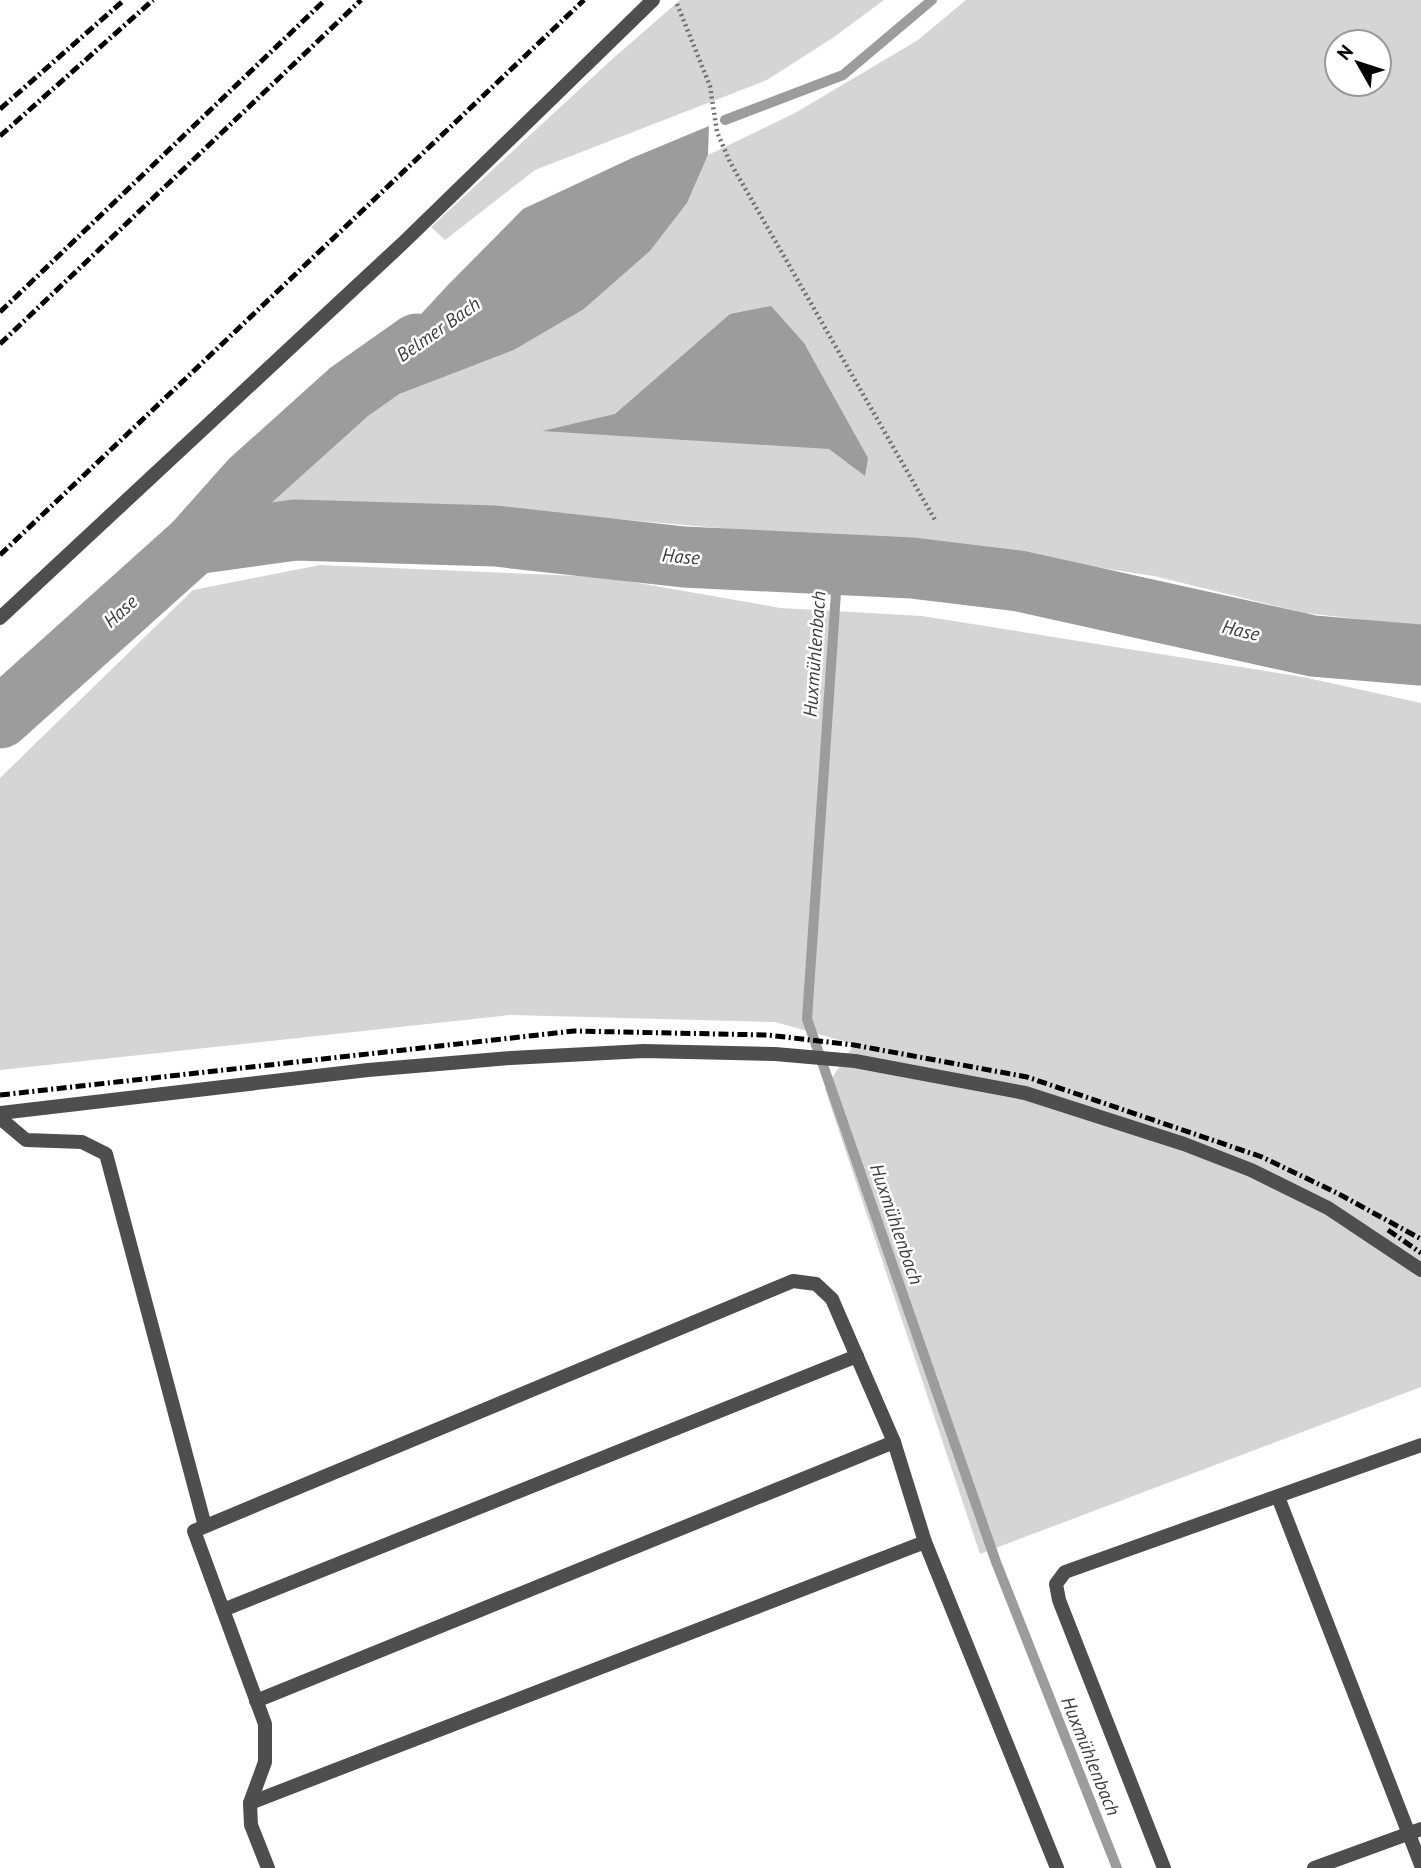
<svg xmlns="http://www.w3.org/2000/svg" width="1421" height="1868" font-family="'PT Sans',sans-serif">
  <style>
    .green { fill: #d5d5d5; fill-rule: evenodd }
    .water { fill: #9c9c9c }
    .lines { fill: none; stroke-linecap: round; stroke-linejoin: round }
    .stream { stroke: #9c9c9c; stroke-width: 10 }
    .river { stroke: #9c9c9c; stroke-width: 61 }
    .path { stroke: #707070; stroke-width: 4.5; stroke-dasharray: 2 3.5; stroke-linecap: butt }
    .lane { stroke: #4e4e4e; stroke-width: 14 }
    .rail { stroke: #000; stroke-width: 5; stroke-dasharray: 10 3.5 2 3.5; stroke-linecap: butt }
    .labels { text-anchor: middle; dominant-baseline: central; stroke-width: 5; stroke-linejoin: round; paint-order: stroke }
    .water-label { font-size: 19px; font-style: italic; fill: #3d3d3d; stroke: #fff }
  </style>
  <rect width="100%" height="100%" fill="#fff"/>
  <g class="green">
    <path d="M680 0H884L834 37 767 80 535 170 445 240 431 227 609 62Z"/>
    <path d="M966 0H1421V626L1305 613 1154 576 1009 554 618 519 340 503 252 505 372 392 402 393 514 350 584 309 650 251 687 203 708 155 795 113 918 40ZM1337 42H1379V84H1337Z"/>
    <path d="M320 565 604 577 781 608 922 616 1303 677 1421 703V1387L980 1554 825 1089 854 1044 775 1022 511 1015 0 1070V778L193 590Z"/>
  </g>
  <g class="water">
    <path d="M709 126 708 155 687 203 650 251 584 309 514 350 402 393 349 392 447 286 523 209 632 158Z"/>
    <path d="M771 306 804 343 868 458 865 476 829 449 542 431 615 414 730 314Z"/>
  </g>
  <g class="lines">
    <g class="stream">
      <path d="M725 120 843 75 932 0"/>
      <path d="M838 563 807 1019 996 1562 1117 1868"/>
    </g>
    <g class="river">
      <path d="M194 544 250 481 349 392 417 344"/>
      <path d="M0 718 194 544 295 530 495 536 684 557 912 568 1019 581 1313 646 1421 655"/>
    </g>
    <path class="path" d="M677 4 710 86 717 132 730 162 935 520"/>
    <g class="lane">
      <path d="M0 618 404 242 653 0"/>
      <path d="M0 1113 368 1070 511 1058 644 1051 775 1054 855 1061 1025 1093 1184 1144 1251 1170 1328 1208 1421 1270"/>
      <path d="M0 1118 26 1140 82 1142 106 1154 205 1526"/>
      <path d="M894 1442 925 1542"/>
      <path d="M1278 1497 1421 1865"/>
      <path d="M223 1610 857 1356"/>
      <path d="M256 1701 894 1442 832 1299 816 1284 793 1281 194 1531 265 1724V1762L250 1803 251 1825 268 1868"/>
      <path d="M250 1803 925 1542 1057 1868"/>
      <path d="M1164 1868 1059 1600 1056 1584 1065 1572 1421 1445"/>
      <path d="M1314 1868 1421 1829"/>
    </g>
    <g class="rail">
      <path d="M0 109 124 0"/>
      <path d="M0 136 153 0"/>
      <path d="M0 312 325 0"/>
      <path d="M0 344 361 0"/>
      <path d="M0 555 584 0"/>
      <path d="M0 1095 574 1031 767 1035 854 1045 1027 1077 1262 1157 1337 1193 1421 1239"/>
      <path d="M1388 1230 1421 1253"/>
    </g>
  </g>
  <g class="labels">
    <g class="water-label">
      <text transform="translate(438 329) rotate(-35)">Belmer Bach</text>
      <text transform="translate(681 556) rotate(5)">Hase</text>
      <text transform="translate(120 611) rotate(-42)">Hase</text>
      <text transform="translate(1241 630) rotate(13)">Hase</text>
      <text transform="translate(814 654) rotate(-86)">Huxmühlenbach</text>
      <text transform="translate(897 1224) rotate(71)">Huxmühlenbach</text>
      <text transform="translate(1091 1756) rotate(68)">Huxmühlenbach</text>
    </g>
  </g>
  <g transform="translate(1358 63) rotate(309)"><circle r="33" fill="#ffffff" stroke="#999999" stroke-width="2"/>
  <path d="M0-5L12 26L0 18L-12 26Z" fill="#000000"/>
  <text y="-10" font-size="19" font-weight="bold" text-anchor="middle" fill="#000000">N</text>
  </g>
</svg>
